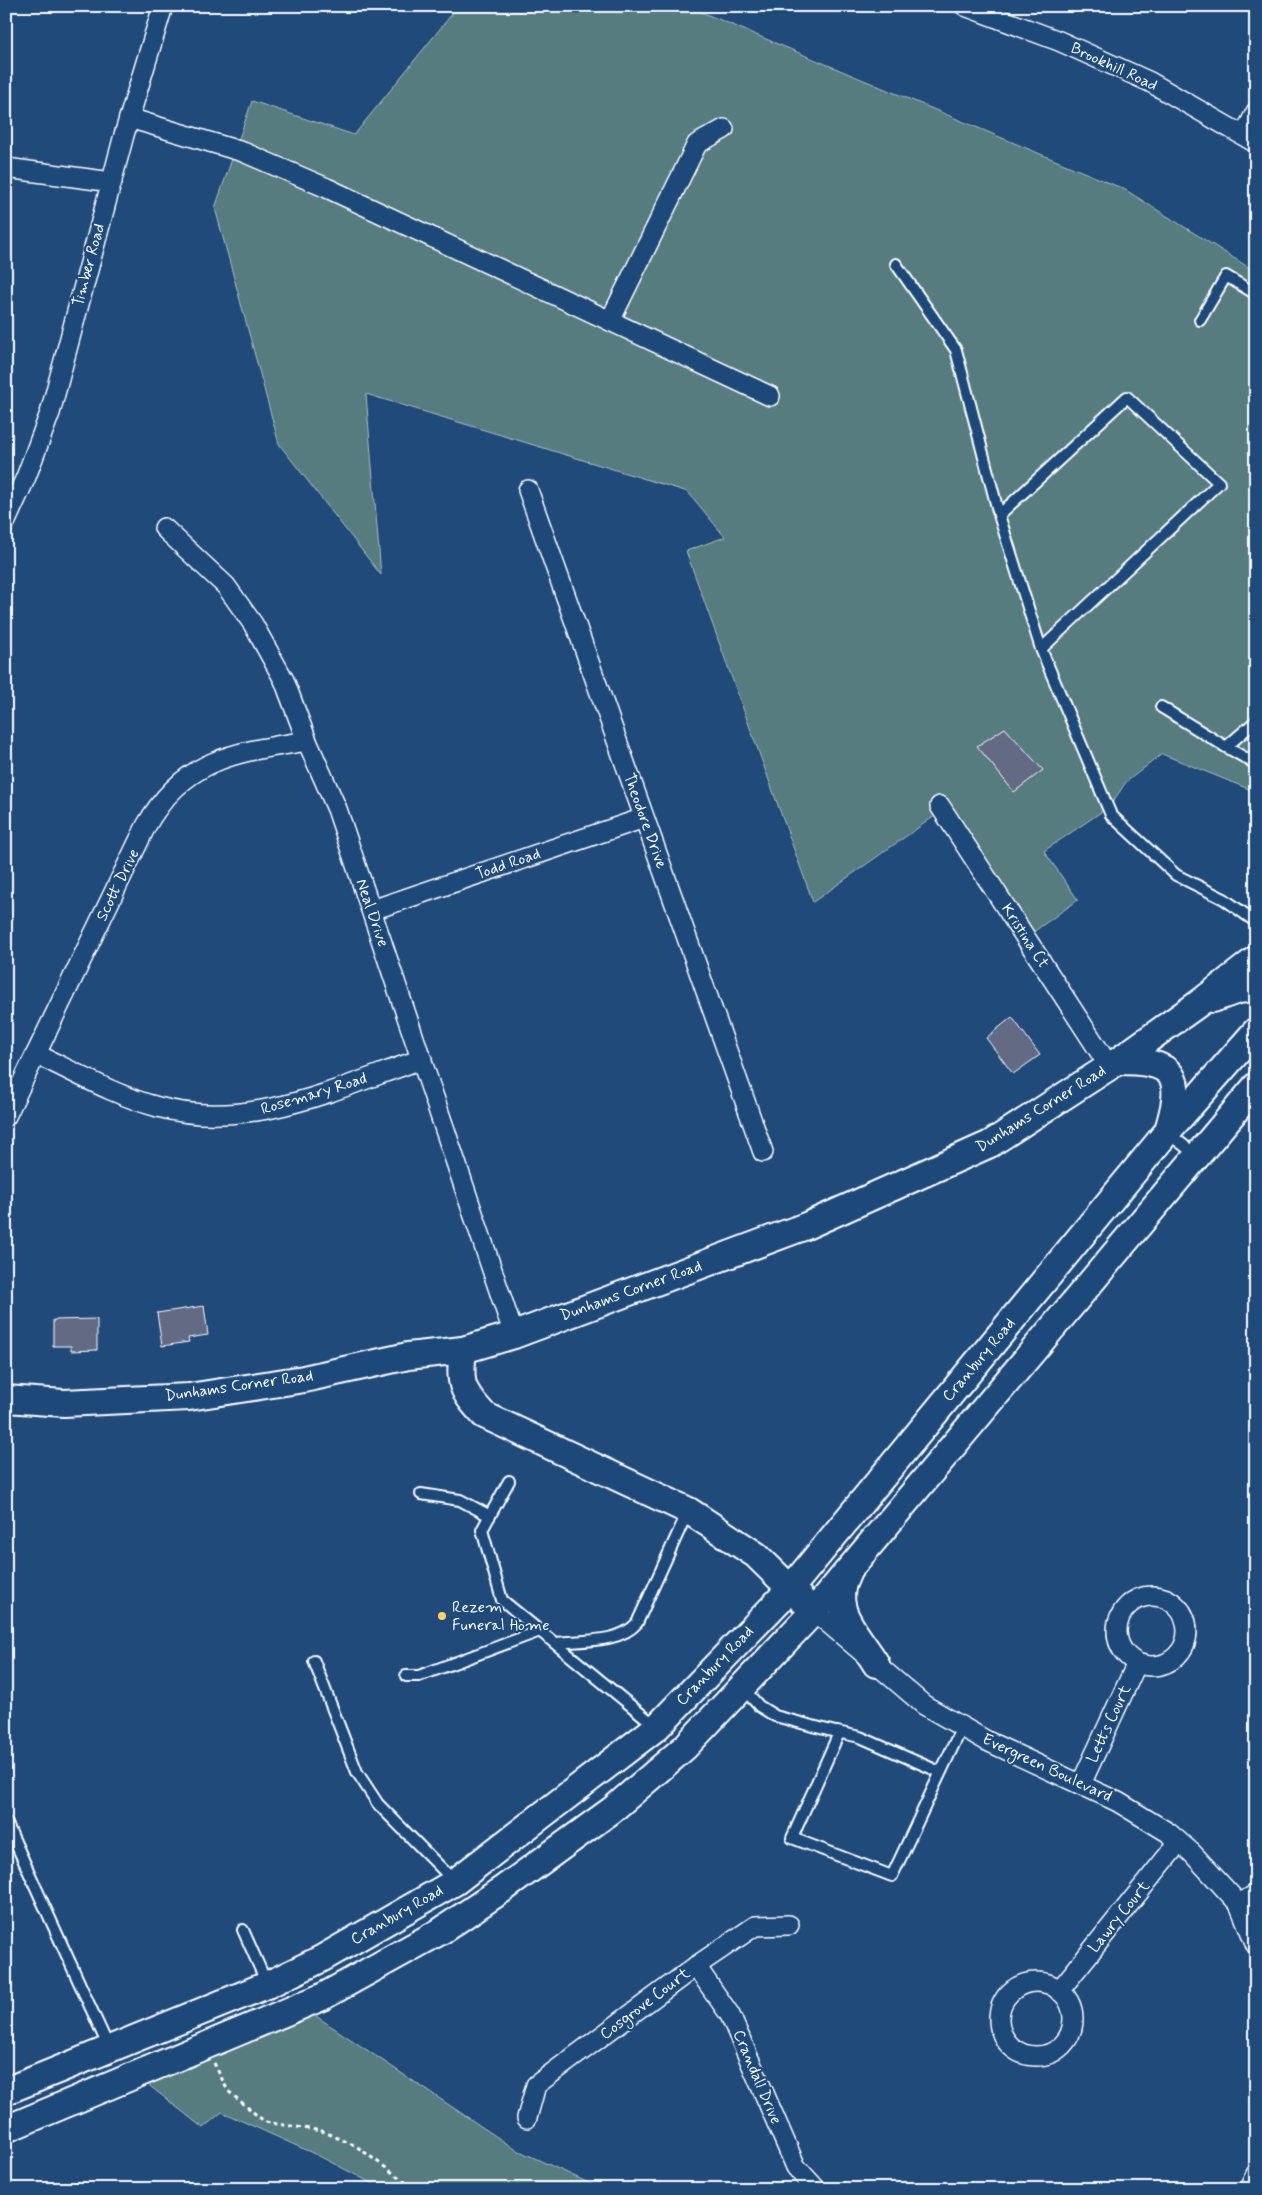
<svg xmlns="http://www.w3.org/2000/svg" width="1262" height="2195" font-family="Mynerve,sans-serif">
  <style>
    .green { fill: #577b80; stroke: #abbdc0 }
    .building { fill: #626a84; stroke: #fff }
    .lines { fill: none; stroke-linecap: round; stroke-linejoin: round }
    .lane-casing { stroke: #fff; stroke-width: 14 }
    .street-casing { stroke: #fff; stroke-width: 22 }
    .secondary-casing { stroke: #fff; stroke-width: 30 }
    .path { stroke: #fff; stroke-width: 3; stroke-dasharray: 4 4; stroke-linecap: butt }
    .lane { stroke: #1f4a7a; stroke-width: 10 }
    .street { stroke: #1f4a7a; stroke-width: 19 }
    .secondary { stroke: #1f4a7a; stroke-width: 26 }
    .poi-dot { fill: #ffd166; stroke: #1f4a7a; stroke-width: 2 }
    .labels { text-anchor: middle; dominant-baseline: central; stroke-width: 4.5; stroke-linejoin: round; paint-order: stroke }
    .street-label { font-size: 16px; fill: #fff; stroke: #1f4a7a }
    .poi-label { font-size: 16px; fill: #fff; stroke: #1f4a7a; text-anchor: start }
  </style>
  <rect width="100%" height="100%" fill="#1f4a7a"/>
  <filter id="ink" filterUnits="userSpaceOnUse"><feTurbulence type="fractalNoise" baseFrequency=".02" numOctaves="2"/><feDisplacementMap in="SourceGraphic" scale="10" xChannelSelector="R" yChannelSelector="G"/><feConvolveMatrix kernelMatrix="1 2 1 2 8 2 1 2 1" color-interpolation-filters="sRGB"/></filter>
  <g filter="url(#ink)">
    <g class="green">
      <path d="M452 6H687L1124 189 1256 272V792L1162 754 1126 782 1110 806 1044 851 1078 900 1029 935 939 813 813 902 686 551 725 537 688 492 366 394 381 575 279 444 215 208 252 101 354 135 452 14Z"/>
      <path d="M301 2006 515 2149 602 2189H383L319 2156 222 2112 203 2128 136 2075Z"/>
    </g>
    <g class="building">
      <path d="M1005 728 1043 770 1014 792 977 746Z"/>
      <path d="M1012 1017 1040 1055 1013 1074 986 1038Z"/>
      <path d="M204 1306 208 1335 188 1338 189 1342 162 1346 157 1313Z"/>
      <path d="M97 1319V1350L71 1351V1346H53V1320Z"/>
    </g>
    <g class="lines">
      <defs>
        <g id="lane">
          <path d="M896 264 956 350 999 515"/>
          <path d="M1200 320 1226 276 1256 294"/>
          <path d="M1041 649 1219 483 1127 397 999 515 1041 649 1111 815 1176 875 1224 899 1256 922"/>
          <path d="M1161 707 1226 747"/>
          <path d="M1256 721 1226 747 1256 764"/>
          <path d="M1168 1133 1196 1155"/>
          <path d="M509 1481 482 1530 502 1600 657 1727"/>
          <path d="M421 1494 460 1500 490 1516"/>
          <path d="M555 1643C580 1640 619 1644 637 1623L688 1511"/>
          <path d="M314 1661 357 1772 378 1804 454 1881"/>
          <path d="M406 1676H419L540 1631"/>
          <path d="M742 1687 759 1706 775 1716 839 1733 792 1838 892 1876 962 1727"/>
          <path d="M837 1732 860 1737 940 1772"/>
          <path d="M6 1822 109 2048"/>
          <path d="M243 1930 267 1984"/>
        </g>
        <g id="street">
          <path d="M965 6 1059 41 1150 82 1256 143"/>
          <path d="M129 118 243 152 327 188 770 396"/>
          <path d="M1244 135 1256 112"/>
          <path d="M6 168 112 182"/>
          <path d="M610 321 697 144 724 129"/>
          <path d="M528 490 763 1152"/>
          <path d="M6 521 26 477 50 413 124 135 163 6"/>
          <path d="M164 528 226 586 253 624 284 680 307 741 337 809 514 1335"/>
          <path d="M940 806 1109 1066"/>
          <path d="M372 910 644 818"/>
          <path d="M36 1054C76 1073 116 1096 158 1107 249 1132 337 1088 422 1059"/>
          <path d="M6 1116 146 826C184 758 236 752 307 741"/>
          <circle cx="1152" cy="1631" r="35"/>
          <path d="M814 1611 924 1705 987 1741 1118 1802 1169 1833 1192 1853 1239 1904 1256 1945"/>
          <path d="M1081 1784 1137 1663"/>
          <path d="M1239 1904 1256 1894"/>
          <path d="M696 1966 730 2015 796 2167 816 2189"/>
          <circle cx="1036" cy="2019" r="37"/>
          <path d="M1059 1991 1179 1842"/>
          <path d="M527 2118 536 2085 696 1966 755 1926 789 1925"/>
          <path d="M1249 2189 1256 2174"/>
        </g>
        <g id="secondary">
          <path d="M1213 999 1238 990 1256 988"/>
          <path d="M1118 1061C1175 1061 1185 1075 1168 1130"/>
          <path d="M463 1350C459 1384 461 1390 484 1415L689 1511 756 1555 802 1600"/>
          <path d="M6 1399 64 1403 189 1397 304 1379 408 1356 463 1350 514 1335 806 1226 990 1144 1118 1061 1198 1004 1256 959"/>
          <path d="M847 1574C828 1609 858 1634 876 1664"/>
          <path d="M6 2091 267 1985 321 1959 455 1882 657 1727 790 1589 1167 1132 1256 1031"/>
          <path d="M6 2129 322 1997 441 1931 503 1889 612 1810 684 1748 814 1611 1256 1086"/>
        </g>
      </defs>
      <use href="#lane" class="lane-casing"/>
      <use href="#street" class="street-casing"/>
      <use href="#secondary" class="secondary-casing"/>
      <path class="path" d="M214 2063 228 2091 265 2122 322 2131 356 2146 415 2189"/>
      <use href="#lane" class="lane"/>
      <use href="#street" class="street"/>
      <use href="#secondary" class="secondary"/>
    </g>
  </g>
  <circle class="poi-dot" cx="442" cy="1616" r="5"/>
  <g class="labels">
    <g class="street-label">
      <text transform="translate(1114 67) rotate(25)">Brookhill Road</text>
      <text transform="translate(89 265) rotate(-75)">Timber Road</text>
      <text transform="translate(645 821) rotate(70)">Theodore Drive</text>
      <text transform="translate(508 864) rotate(-19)">Todd Road</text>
      <text transform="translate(118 885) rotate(-64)">Scott Drive</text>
      <text transform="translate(372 913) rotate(71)">Neal Drive</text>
      <text transform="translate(1025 936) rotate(57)">Kristina Ct</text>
      <text transform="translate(314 1094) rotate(-17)">Rosemary Road</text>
      <text transform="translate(1041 1109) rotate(-32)">Dunhams Corner Road</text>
      <text transform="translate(631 1291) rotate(-20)">Dunhams Corner Road</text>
      <text transform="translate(979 1360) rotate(-50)">Cranbury Road</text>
      <text transform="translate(239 1386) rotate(-8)">Dunhams Corner Road</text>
      <text transform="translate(715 1666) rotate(-46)">Cranbury Road</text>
      <text transform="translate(1109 1724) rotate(-65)">Letts Court</text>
      <text transform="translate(1047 1768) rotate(25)">Evergreen Boulevard</text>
      <text transform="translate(397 1915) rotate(-30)">Cranbury Road</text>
      <text transform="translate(1119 1917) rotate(-51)">Lawry Court</text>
      <text transform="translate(645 2004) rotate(-37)">Cosgrove Court</text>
      <text transform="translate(757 2077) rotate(67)">Crandall Drive</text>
    </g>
    <g class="poi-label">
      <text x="452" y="1607">Rezem<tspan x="452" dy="18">Funeral Home</tspan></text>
    </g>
  </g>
  <rect width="1262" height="2195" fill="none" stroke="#1f4a7a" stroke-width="25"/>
  <rect x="12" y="12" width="1237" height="2170" fill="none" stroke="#fff" stroke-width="2" filter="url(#ink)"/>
</svg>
